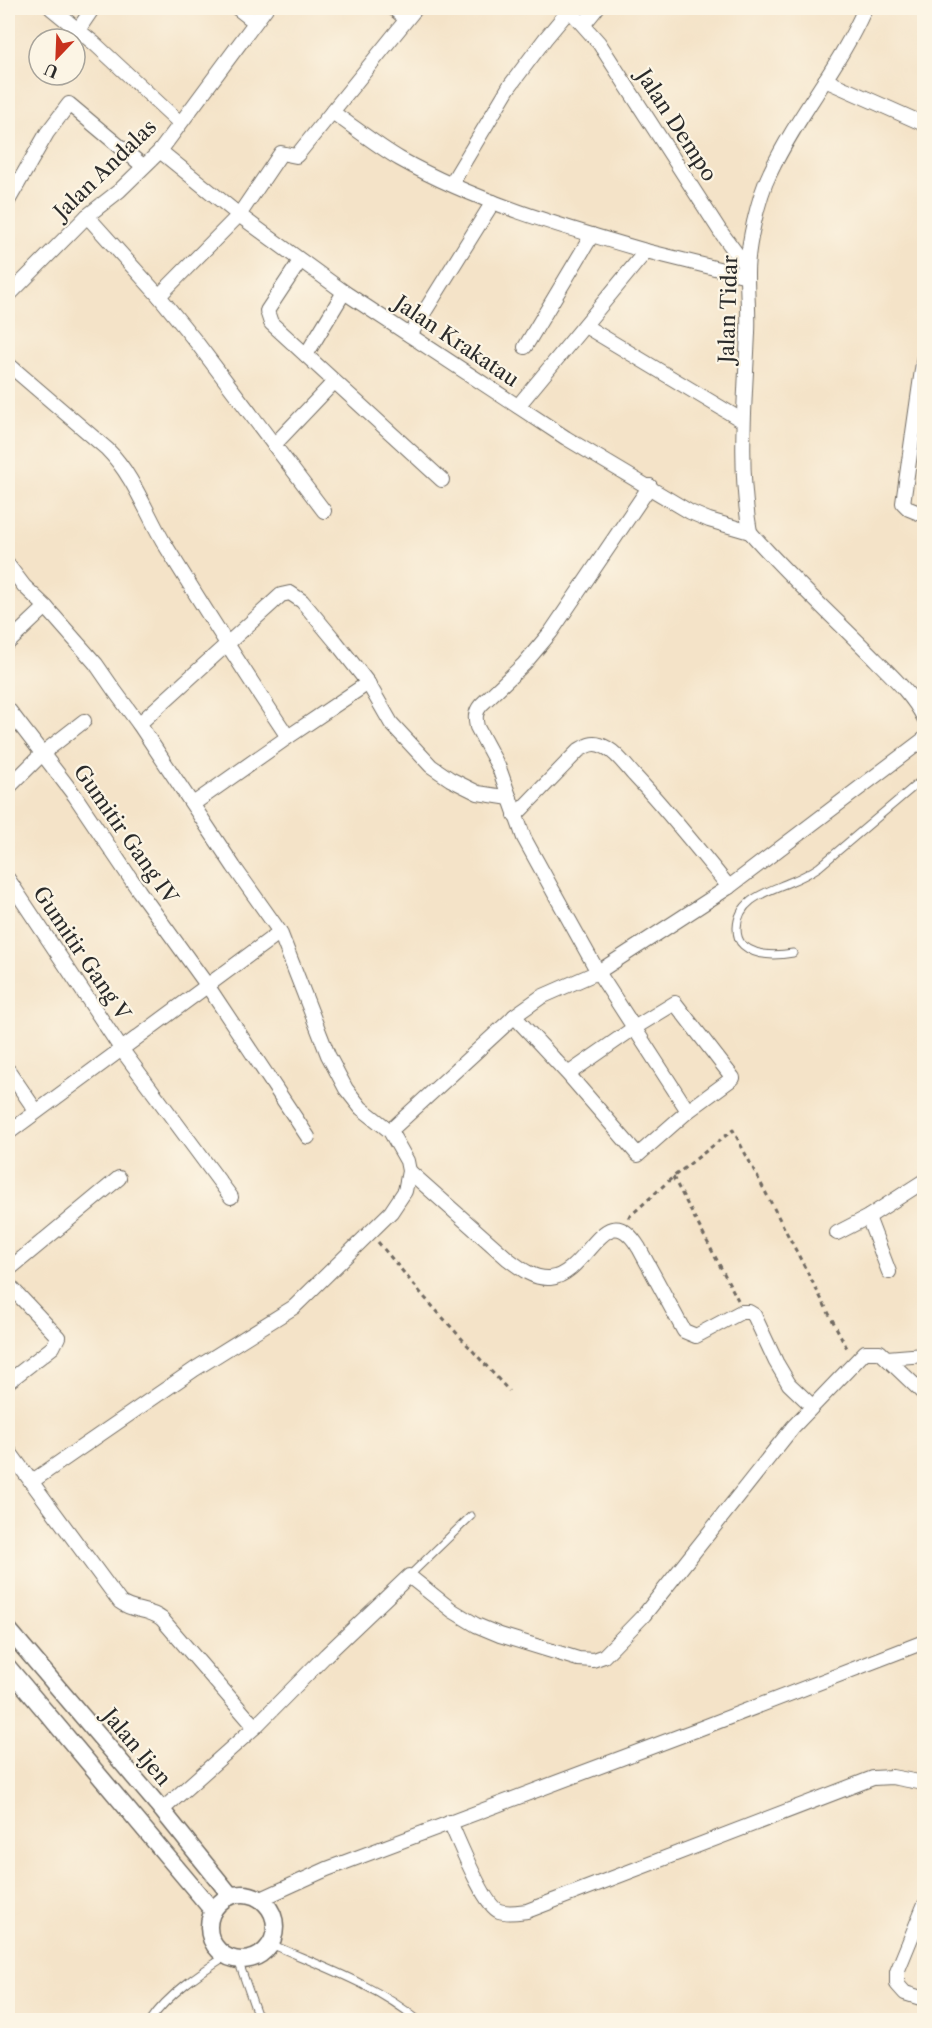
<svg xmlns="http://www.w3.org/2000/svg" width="932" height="2028" font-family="'Libre Caslon Text',serif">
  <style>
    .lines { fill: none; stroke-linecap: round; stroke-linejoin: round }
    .service-casing { stroke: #716b62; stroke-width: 9 }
    .minor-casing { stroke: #716b62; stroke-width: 16 }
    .tertiary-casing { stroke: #716b62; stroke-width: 19 }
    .path { stroke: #716b62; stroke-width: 3; stroke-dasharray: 4.5 4.5; stroke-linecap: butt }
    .service { stroke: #fff; stroke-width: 7 }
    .minor { stroke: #fff; stroke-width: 14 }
    .tertiary { stroke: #fff; stroke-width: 16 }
    .labels { text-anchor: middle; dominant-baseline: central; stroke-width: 4.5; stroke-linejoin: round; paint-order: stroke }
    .street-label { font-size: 21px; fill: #2b2b2b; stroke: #fcf5e5 }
  </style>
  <rect width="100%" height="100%" fill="#fcf5e5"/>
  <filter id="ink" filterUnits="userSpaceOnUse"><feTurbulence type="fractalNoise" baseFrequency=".0167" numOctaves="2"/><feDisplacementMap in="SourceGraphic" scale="12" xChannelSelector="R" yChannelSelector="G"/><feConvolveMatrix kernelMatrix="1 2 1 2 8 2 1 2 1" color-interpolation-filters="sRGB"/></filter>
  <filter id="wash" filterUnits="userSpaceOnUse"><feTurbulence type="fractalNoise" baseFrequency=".008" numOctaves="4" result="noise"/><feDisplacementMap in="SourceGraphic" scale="24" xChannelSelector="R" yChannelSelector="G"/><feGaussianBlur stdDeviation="1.35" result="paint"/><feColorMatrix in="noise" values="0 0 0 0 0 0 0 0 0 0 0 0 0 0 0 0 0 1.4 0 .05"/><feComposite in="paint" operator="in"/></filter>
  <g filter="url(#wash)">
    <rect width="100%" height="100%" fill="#f4e3c8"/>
  </g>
  <g filter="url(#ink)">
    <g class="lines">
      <defs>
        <g id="service">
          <path d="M793 953C776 956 757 957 743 945 738 941 737 935 737 928 738 899 767 892 790 882 800 878 810 873 819 867L924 778"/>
          <path d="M409 1576 471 1516"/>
          <path d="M271 1944C321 1966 376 1985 418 2020"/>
          <path d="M238 1960 259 2020"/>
          <path d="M151 2020C167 1995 201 1972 226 1956"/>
        </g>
        <g id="minor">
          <path d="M51 8 95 44 180 123"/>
          <path d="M237 8 255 22"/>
          <path d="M393 8 406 19"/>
          <path d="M568 8 599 43 720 231 747 268"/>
          <path d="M584 24 597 8"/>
          <path d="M78 30 93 8"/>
          <path d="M825 80 924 124"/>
          <path d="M332 112C354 127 376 145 400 159 476 202 563 227 646 251"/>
          <path d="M160 151 239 215 344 292 566 438 690 512 709 520 750 532"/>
          <path d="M451 184 509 87 545 39 570 9"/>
          <path d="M8 201 47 133 69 104 143 166"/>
          <path d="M87 216 159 296 197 343 324 511"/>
          <path d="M300 261 267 311 271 323 442 480"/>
          <path d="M8 296 87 216 119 191 160 151 266 8"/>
          <path d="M159 296 239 215 281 153 296 156 298 154 416 8"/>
          <path d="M585 326 743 421"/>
          <path d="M410 335 493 202"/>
          <path d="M525 347 592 235"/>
          <path d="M306 355 344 292"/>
          <path d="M924 356 903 503 909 509 924 515"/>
          <path d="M8 364 107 449C133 475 146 512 164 543 204 608 245 673 288 737"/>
          <path d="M518 406 646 251 747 276"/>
          <path d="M274 445 334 382"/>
          <path d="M650 486 551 632 524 664 481 705C475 712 475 718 477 727L499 768 524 838 568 918 598 972 688 1111"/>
          <path d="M750 532C738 465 745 400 748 333 749 313 747 294 747 274 747 247 758 197 770 173 797 115 840 67 865 8"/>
          <path d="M750 532C790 578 835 618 877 661 894 678 914 697 924 718"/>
          <path d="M8 565 24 586 46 607 96 664 114 690 139 724 234 867 280 932 328 1055 346 1089 361 1108 390 1131 407 1161 409 1171 405 1191 391 1212 294 1307 195 1369 31 1482"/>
          <path d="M8 643 46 607"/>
          <path d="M8 709 75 796 139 891 207 985 308 1137"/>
          <path d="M139 724 269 606 281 595 290 593 302 601 336 642 368 683 391 723 431 766 450 779 478 793 510 798"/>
          <path d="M8 788 43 753 84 721"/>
          <path d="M193 804 288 737 368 683"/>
          <path d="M515 816 579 750C586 746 592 742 600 745 614 749 625 765 634 775 668 811 698 849 729 887"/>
          <path d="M8 879 122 1050 231 1197"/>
          <path d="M514 1016 568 1074 638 1155 688 1111 733 1078 675 1003 634 1028 568 1074"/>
          <path d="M8 1070 36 1111"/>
          <path d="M390 1131 517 1014 541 997 598 972 729 887 924 739"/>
          <path d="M8 1133 280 932"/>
          <path d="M409 1171 508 1259C521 1269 534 1279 550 1278 589 1274 605 1192 639 1248L684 1331 696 1336 741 1312H749L754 1315 776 1362 789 1384 812 1406"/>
          <path d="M868 1217 889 1272"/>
          <path d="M837 1233 868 1217 924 1181"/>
          <path d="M8 1270 119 1178"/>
          <path d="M8 1284 58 1337 53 1347 8 1382"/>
          <path d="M887 1358 924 1355"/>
          <path d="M8 1450 120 1602C133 1612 148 1608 162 1619L255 1727 162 1810"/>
          <path d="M255 1727 326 1655 409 1576 453 1611 476 1625 500 1635 578 1659 593 1660 604 1656 644 1615 793 1427 865 1352H880L924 1394"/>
          <path d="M450 1822C458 1839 484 1906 499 1911 508 1914 518 1912 527 1911L873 1778 892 1777 924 1783"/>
          <path d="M261 1899 327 1869 696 1730 924 1642"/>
          <path d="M924 1906 897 1972V1984L905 1993 924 1999"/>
        </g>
        <g id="tertiary">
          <path d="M8 1629 157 1804 231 1896"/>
          <path d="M8 1667 213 1911"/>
          <circle cx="242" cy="1927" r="33"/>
        </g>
      </defs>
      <use href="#service" class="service-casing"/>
      <use href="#minor" class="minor-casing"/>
      <use href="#tertiary" class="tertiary-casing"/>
      <g class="path">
        <path d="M673 1177 738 1300"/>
        <path d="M628 1218 673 1177 733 1130 848 1350"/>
        <path d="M378 1242 425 1298 509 1391"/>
      </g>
      <use href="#service" class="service"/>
      <use href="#minor" class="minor"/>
      <use href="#tertiary" class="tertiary"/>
    </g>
  </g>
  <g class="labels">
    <g class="street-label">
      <text transform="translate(677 125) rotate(57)">Jalan Dempo</text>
      <text transform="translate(105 169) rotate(-44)">Jalan Andalas</text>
      <text transform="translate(728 309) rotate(-88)">Jalan Tidar</text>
      <text transform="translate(457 341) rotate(34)">Jalan Krakatau</text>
      <text transform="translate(126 834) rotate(55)">Gumitir Gang IV</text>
      <text transform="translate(82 953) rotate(56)">Gumitir Gang V</text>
      <text transform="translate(137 1747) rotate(50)">Jalan Ijen</text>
    </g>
  </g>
  <rect width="932" height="2028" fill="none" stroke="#fcf5e5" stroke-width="30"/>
  <g transform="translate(57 57) rotate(203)"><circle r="28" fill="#fcf5e5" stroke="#a8a49b" stroke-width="1.5"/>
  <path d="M0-4.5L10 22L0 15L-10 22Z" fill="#c8321e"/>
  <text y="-9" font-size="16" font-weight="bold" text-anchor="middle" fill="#2b2b2b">U</text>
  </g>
</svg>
